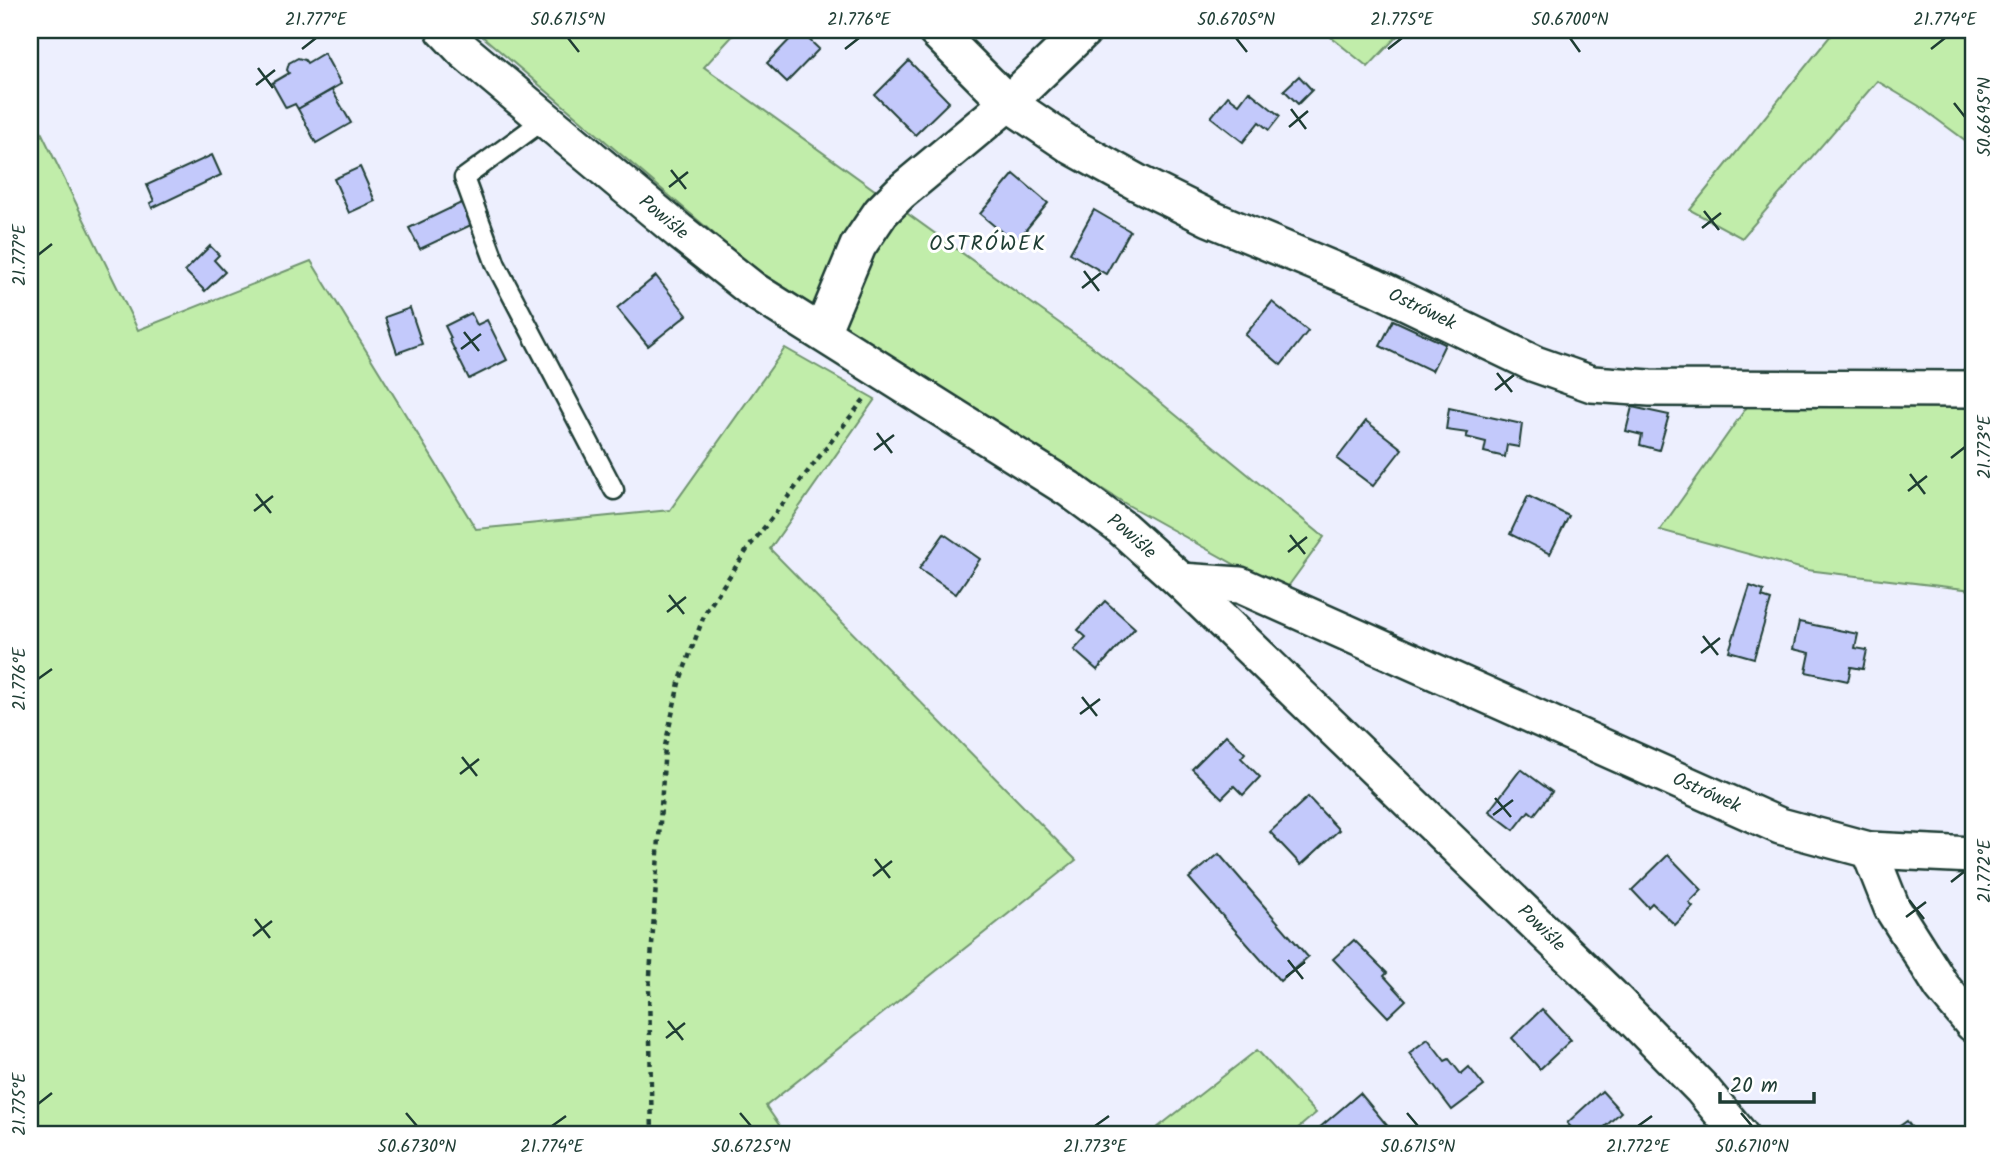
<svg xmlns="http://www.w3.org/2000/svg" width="2003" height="1165" font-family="Kalam,sans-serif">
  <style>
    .green { fill: #c1edaa; stroke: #70956f; stroke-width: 2 }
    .building { fill: #c3c9fb; stroke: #1f3d34; stroke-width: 2 }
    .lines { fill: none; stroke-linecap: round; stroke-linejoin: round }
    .lane-casing { stroke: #1f3d34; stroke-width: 23 }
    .street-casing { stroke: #1f3d34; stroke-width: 40 }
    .path { stroke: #1f3d34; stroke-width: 4.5; stroke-dasharray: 5 5; stroke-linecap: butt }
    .lane { stroke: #fff; stroke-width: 18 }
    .street { stroke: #fff; stroke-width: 35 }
    .ticks { fill: none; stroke: #1f3d34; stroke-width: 2.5 }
    .labels { text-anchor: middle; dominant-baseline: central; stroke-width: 6; stroke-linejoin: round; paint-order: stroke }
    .street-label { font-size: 19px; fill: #1f3d34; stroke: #fff }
    .neighbourhood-label { font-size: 21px; letter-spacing: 2px; fill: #1f3d34; stroke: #fff }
    .neatline { fill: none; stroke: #1f3d34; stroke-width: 2.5 }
    .ticks-label { font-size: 18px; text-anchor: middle; fill: #1f3d34 }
  </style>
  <rect width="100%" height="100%" fill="#edeffe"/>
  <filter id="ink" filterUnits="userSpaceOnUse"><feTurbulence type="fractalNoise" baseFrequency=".0143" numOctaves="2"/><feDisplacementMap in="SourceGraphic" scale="14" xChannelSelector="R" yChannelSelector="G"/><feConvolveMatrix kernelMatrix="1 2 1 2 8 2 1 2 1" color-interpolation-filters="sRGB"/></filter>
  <g filter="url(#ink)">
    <g class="green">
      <path d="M475 30H738L704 67 1098 351 1324 537 1284 592 1126 504 754 268Z"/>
      <path d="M1322 30H1403L1368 67Z"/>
      <path d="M1835 30H1973V146L1919 106 1877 81 1742 238 1690 210Z"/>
      <path d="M30 109 138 330 311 261 476 529 670 510 785 348 875 399 770 549 1076 860 766 1106 786 1135H30Z"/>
      <path d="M1973 399V590L1807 570 1660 530 1749 404Z"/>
      <path d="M1257 1050 1316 1113 1290 1135H1148Z"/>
    </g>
    <g class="building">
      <path d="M799 30 819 49 787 82 767 63Z"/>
      <path d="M324 53 341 84 298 109 295 104 286 108 272 83 289 73 287 70 289 63 298 58 305 60 307 63Z"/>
      <path d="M909 61 949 102 915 135 875 95Z"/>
      <path d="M1299 76 1312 90 1298 104 1284 90Z"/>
      <path d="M332 90 351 123 316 143 298 109Z"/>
      <path d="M1249 91 1280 116 1269 130 1259 122 1243 142 1211 117 1228 96 1239 104Z"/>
      <path d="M212 155 221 175 152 208 150 203 154 201 147 185Z"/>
      <path d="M360 167 375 201 349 213 334 179Z"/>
      <path d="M1014 174 1048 203 1015 243 980 214Z"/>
      <path d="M461 203 471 225 420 249 409 228Z"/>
      <path d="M1094 210 1130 231 1106 274 1070 253Z"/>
      <path d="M210 246 219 255 214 260 225 272 205 291 185 271Z"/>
      <path d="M656 276 687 315 648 346 617 308Z"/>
      <path d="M1272 302 1308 331 1281 365 1245 335Z"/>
      <path d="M410 308 422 344 397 353 385 317Z"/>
      <path d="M471 313 477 325 487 320 507 360 469 379 449 339 451 338 445 326Z"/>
      <path d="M1393 320 1445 344 1432 371 1380 346Z"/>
      <path d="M1632 407 1669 415 1659 450 1640 445 1642 435 1626 431Z"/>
      <path d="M1449 408 1522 424 1519 447 1507 445 1505 457 1484 452 1486 442 1466 437 1468 433 1446 430Z"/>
      <path d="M1366 421 1402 449 1373 486 1337 459Z"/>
      <path d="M1528 496 1569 516 1550 554 1510 534Z"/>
      <path d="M944 534 980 559 956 594 919 569Z"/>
      <path d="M1750 586 1764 591 1762 597 1771 600 1754 658 1729 651Z"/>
      <path d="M1105 601 1135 628 1097 670 1074 650 1086 637 1078 630Z"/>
      <path d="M1799 622 1858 634 1855 648 1867 650 1863 669 1851 667 1848 681 1806 672 1810 653 1793 649Z"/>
      <path d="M1226 735 1245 753 1241 758 1260 777 1243 795 1234 786 1222 798 1192 769Z"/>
      <path d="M1521 769 1552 792 1534 815 1529 811 1514 830 1489 811Z"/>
      <path d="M1308 797 1339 830 1301 865 1270 832Z"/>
      <path d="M1219 854 1308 957 1280 981 1189 878Z"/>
      <path d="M1668 855 1702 890 1689 903 1693 907 1675 925 1652 903 1648 907 1632 890Z"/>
      <path d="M1354 940 1387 973 1384 976 1406 1000 1388 1017 1333 959Z"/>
      <path d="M1542 1009 1571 1040 1540 1069 1512 1038Z"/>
      <path d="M1428 1039 1445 1061 1449 1059 1461 1074 1469 1067 1484 1086 1452 1110 1409 1053Z"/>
      <path d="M1602 1091 1621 1112 1596 1135H1578L1567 1123Z"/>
      <path d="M1360 1093 1395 1135H1325L1319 1128Z"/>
      <path d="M1907 1121 1917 1135H1888L1893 1131Z"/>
    </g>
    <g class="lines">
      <defs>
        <path id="lane" d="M545 119 464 178 496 265 614 490"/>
        <g id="street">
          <path id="s1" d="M444 30 464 51 545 119 679 231 753 290 1069 489 1122 528 1181 581 1611 996 1702 1089 1740 1135"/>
          <path id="s2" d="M935 30 1008 103 1073 147 1138 183 1209 218 1375 287 1535 364 1592 384 1650 388 1973 389"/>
          <path d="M822 332 858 246 881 212 901 192 1008 103 1084 30"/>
          <path id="s3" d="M1181 581 1240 585 1780 826 1869 850 1973 855"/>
          <path d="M1869 850 1892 908 1942 987 1973 1024"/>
        </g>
      </defs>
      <use href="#lane" class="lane-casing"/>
      <use href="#street" class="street-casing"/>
      <path class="path" d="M652 1135 649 991 665 746 679 683 705 613 749 547 865 398"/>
      <use href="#lane" class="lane"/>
      <use href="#street" class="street"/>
    </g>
  </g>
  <path class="ticks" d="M568 38 579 52M1236 38 1247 52M1570 38 1580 52M302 49 316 38M845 49 859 38M1388 49 1402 38M1931 49 1945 38M258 68 273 88M256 85 275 70M1954 103 1965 117M1291 109 1306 129M1289 127 1308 111M671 170 686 189M669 187 688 172M1704 211 1719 230M1702 228 1721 213M38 255 52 244M1084 271 1099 291M1082 288 1101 273M464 332 479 351M461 349 481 334M1497 373 1512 392M1495 390 1514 375M877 433 892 453M874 450 894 435M1951 458 1965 447M1910 474 1925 494M1908 491 1927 476M256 494 271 513M254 511 273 496M1290 535 1305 554M1288 552 1307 537M669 595 684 614M667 612 686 597M1703 636 1718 655M1701 653 1720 638M38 679 52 669M1082 697 1097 716M1080 714 1100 699M462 757 477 776M460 774 479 759M1495 798 1511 817M1493 815 1513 800M875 859 890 878M873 876 892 861M1951 882 1965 871M1909 900 1924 919M1906 917 1926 902M255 919 270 938M253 936 272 921M1288 960 1303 979M1286 977 1305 962M668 1021 683 1040M666 1038 685 1023M38 1104 52 1093M406 1113 417 1126M740 1113 751 1126M1407 1113 1418 1126M1741 1113 1752 1126M552 1126 566 1116M1095 1126 1109 1116M1638 1126 1652 1116"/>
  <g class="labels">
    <g class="street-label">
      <text stroke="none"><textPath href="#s1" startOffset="289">Powiśle</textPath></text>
      <text stroke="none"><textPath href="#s2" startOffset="567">Ostrówek</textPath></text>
      <text stroke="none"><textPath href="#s1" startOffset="856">Powiśle</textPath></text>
      <text stroke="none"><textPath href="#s3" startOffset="570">Ostrówek</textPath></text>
      <text stroke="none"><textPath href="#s1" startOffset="1423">Powiśle</textPath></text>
    </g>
    <g class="neighbourhood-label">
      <text x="988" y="244">OSTRÓWEK</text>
    </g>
  </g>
  <rect width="2003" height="1165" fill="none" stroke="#fff" stroke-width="77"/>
  <path d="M1720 1092v10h94v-10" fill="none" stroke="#1f3d34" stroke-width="3.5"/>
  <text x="1730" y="1092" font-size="21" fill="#1f3d34" stroke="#ffffff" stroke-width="5" paint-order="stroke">20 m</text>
  <rect x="38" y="38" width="1927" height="1088" class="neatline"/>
  <g class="ticks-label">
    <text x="316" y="25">21.777°E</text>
    <text x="568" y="25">50.6715°N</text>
    <text x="859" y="25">21.776°E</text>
    <text x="1236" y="25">50.6705°N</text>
    <text x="1402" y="25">21.775°E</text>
    <text x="1570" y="25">50.6700°N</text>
    <text x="1945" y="25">21.774°E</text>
    <text transform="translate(1984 117) rotate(-90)" y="6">50.6695°N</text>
    <text transform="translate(19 255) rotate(-90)" y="6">21.777°E</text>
    <text transform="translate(1984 447) rotate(-90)" y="6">21.773°E</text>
    <text transform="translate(19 679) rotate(-90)" y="6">21.776°E</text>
    <text transform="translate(1984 871) rotate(-90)" y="6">21.772°E</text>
    <text transform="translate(19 1104) rotate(-90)" y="6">21.775°E</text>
    <text x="417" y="1152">50.6730°N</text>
    <text x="552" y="1152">21.774°E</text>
    <text x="751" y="1152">50.6725°N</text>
    <text x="1095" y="1152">21.773°E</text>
    <text x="1418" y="1152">50.6715°N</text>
    <text x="1638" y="1152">21.772°E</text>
    <text x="1752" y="1152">50.6710°N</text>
  </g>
</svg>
